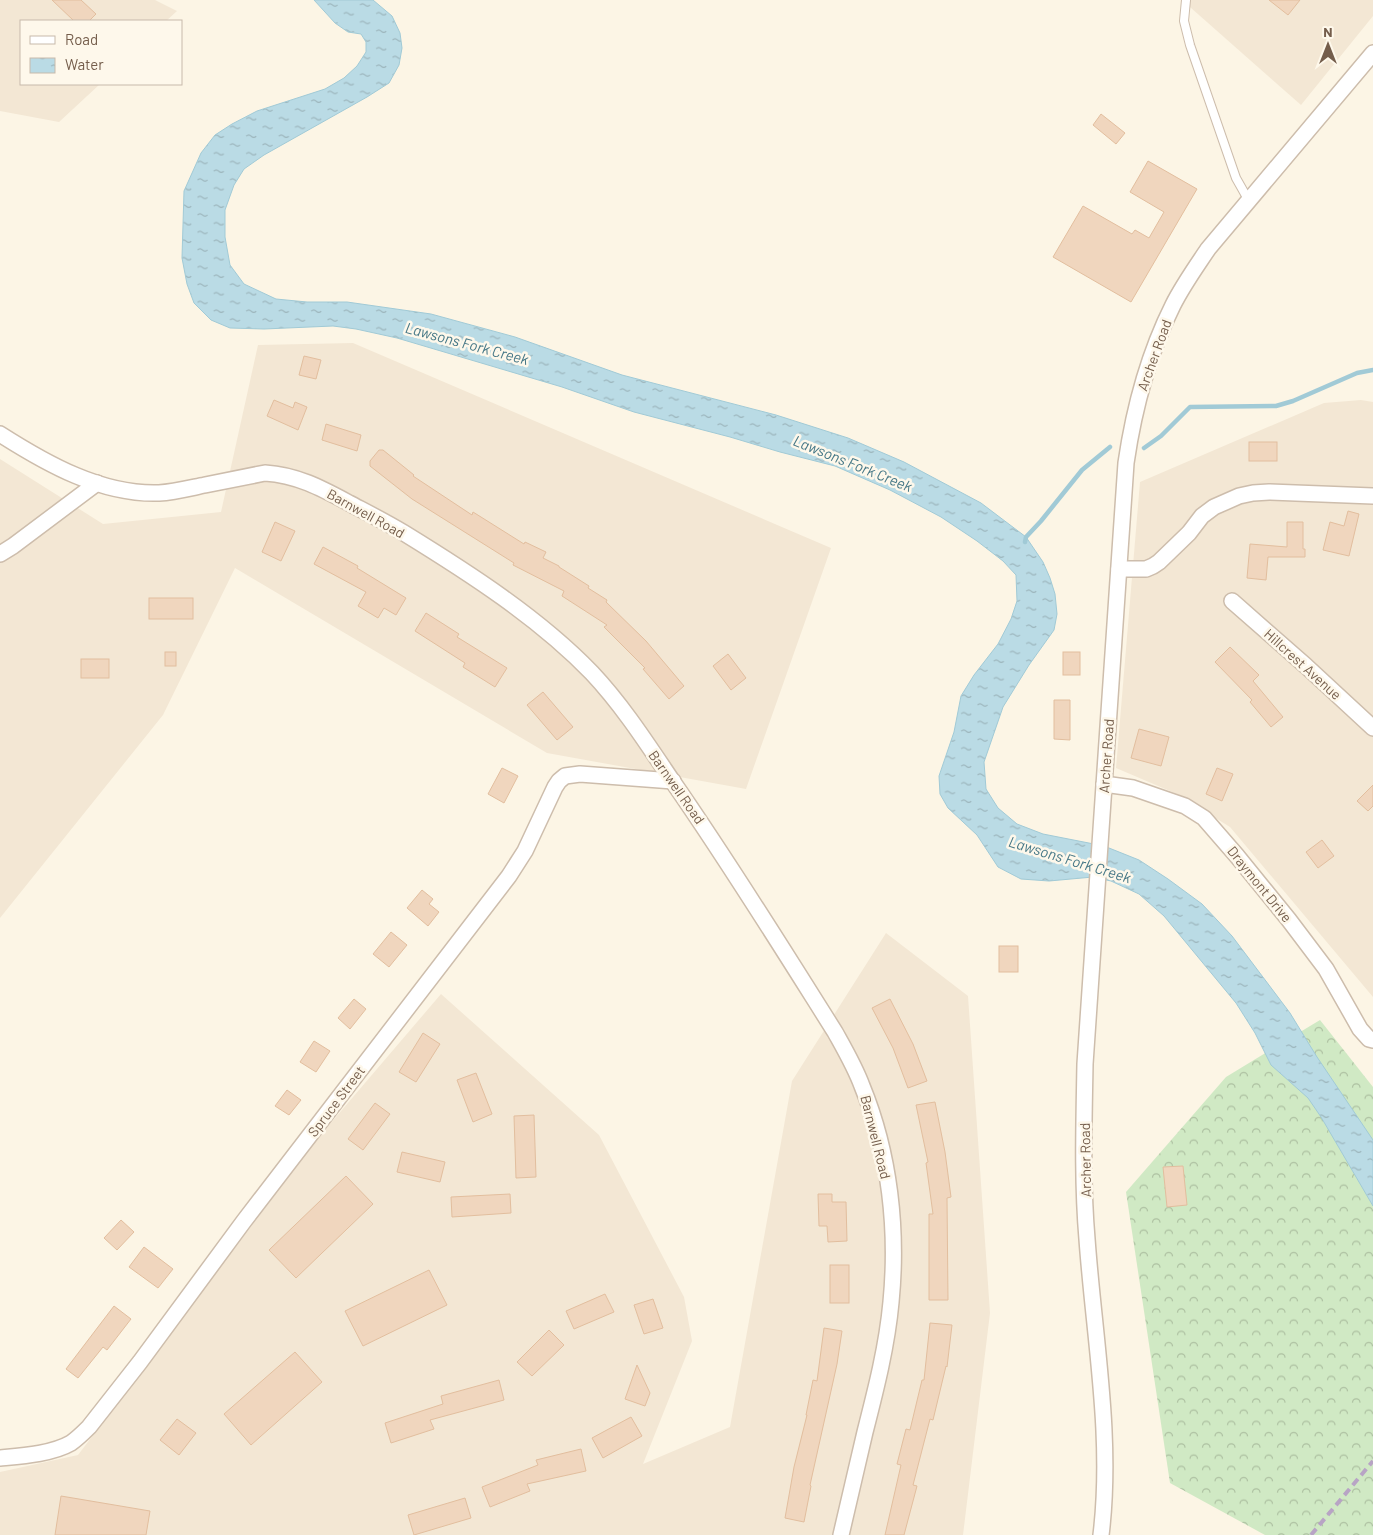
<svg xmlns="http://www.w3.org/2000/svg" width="1373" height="1535" font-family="Barlow,sans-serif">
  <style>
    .residential { fill: #f3e7d4 }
    .forest { fill: url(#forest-crowns) }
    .water { fill: url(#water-ripples); stroke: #a1cad6 }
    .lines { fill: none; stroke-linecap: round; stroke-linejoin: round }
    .stream { stroke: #a1cad6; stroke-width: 4.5 }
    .building { fill: #f0d6be; stroke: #e2be9e }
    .lane-casing { stroke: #cdbdac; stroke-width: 10 }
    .street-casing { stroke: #cdbdac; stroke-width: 18 }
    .lane { stroke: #fff; stroke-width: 8 }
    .street { stroke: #fff; stroke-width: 15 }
    .rail { stroke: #b8a4c5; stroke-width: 4; stroke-dasharray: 8 5; stroke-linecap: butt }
    .labels { text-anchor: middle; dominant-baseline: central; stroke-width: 5; stroke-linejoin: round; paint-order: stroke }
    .street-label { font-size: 14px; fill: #745d4b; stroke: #fef8eb }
    .water-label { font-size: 15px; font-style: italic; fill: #457786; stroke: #fef8eb }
  </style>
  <defs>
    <pattern id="forest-crowns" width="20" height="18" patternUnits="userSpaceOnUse" patternTransform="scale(1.25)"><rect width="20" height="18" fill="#d0e9c4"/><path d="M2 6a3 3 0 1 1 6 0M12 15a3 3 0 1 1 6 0" fill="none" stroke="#adc0a1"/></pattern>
    <pattern id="water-ripples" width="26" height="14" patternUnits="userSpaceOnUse" patternTransform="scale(1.25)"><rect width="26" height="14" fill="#badbe5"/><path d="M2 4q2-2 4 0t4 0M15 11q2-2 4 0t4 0" fill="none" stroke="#9cb5bc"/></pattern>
  </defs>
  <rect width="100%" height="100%" fill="#fcf5e5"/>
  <g class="residential">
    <path d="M0 0H155L177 11 166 21H21V84H100L59 122 0 111Z"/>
    <path d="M1182 0H1373V16L1301 105Z"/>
    <path d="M353 343 831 548 746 789 547 753 235 568 163 715 0 918V459L103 524 221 512 258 345Z"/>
    <path d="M1361 400 1373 402V997L1230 827 1177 794 1116 768 1140 482 1324 403Z"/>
    <path d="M886 933 968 996 990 1313 963 1535H0V1472L78 1455 318 1138 441 994 599 1135 684 1297 692 1341 643 1464 730 1427 792 1081Z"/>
  </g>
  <path class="forest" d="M1320 1020 1373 1087V1535H1265L1170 1483 1126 1192 1226 1077Z"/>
  <path class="water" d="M314 0H373L392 16 400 33 402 48 399 65 389 83 367 97 264 155 244 169 234 185 225 210V237L230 265 244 284 276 299 307 302H347L431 314 515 337 622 375 776 415 848 438 904 462 981 503 1026 537 1043 562 1050 578 1055 594 1057 614 1054 630 1029 665 1003 707 984 762 986 789 998 808 1017 824 1043 834 1104 846 1139 860 1168 879 1202 904 1232 936 1290 1013 1317 1057 1373 1140V1206L1321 1117 1308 1098 1271 1065 1255 1033 1236 1003 1164 916 1139 894 1111 881 1093 877 1049 881 1021 879 998 867 977 835 948 808 940 794 939 776 954 732 961 696 974 675 998 644 1011 619 1017 601 1016 575 1003 561 977 541 941 517 890 490 835 466 780 452 730 437 634 412 562 387 397 338 356 329 333 326 264 329 230 328 211 320 194 303 187 284 182 258 184 191 201 153 215 135 232 124 257 111 325 89 344 78 357 66 366 52V42L361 34 348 32 335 23Z"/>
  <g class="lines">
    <g class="stream">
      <path d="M1144 448 1161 436 1190 407 1276 406 1293 401 1357 373 1373 370"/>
      <path d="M1025 542 1026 537 1041 521 1082 470 1110 447"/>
    </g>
  </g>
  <g class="building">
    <path d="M52 0H81L96 14 89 21H74Z"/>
    <path d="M1269 0H1300L1288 15Z"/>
    <path d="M1101 114 1125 133 1116 144 1093 125Z"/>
    <path d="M1148 161 1197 189 1131 302 1053 257 1083 206 1132 234 1135 230 1149 238 1164 212 1130 192Z"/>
    <path d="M304 356 321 360 316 379 299 375Z"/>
    <path d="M274 400 293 408 295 402 307 407 298 430 267 416Z"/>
    <path d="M326 424 361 435 357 451 322 440Z"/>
    <rect x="1249" y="442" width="28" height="19"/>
    <path d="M379 450H383L414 475 413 476 472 515 473 512 524 544 525 542 546 552 543 558 559 566V567L589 586 588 588 607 600 606 602 646 641 684 686 669 699 643 669 645 668 604 627 607 625 562 596 564 591 513 565 514 563 412 499 370 466V461Z"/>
    <path d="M1348 511 1359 514 1349 556 1323 550 1330 522 1344 526Z"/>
    <path d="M275 522 295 531 281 561 262 552Z"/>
    <path d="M1287 522H1303V549H1305V557H1268L1266 580 1247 578 1250 544 1287 547Z"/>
    <path d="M323 547 358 566 357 568 406 598 396 615 384 608 378 618 358 606 366 592 314 564Z"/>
    <rect x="149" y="598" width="44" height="21"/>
    <path d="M426 613 459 634 457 637 507 668 495 687 463 667 465 663 415 631Z"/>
    <path d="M1230 647 1259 675 1253 681 1283 717 1271 727 1250 702 1252 700 1215 662Z"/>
    <rect x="165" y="652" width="11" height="14"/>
    <rect x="1063" y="652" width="17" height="23"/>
    <path d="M728 654 746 678 731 690 713 666Z"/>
    <rect x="81" y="659" width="28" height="19"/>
    <path d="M543 692 573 727 557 740 527 705Z"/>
    <path d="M1054 700H1070V740L1054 739Z"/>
    <path d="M1139 729 1169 737 1161 766 1131 758Z"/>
    <path d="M502 768 518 776 504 803 488 794Z"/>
    <path d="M1217 768 1233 774 1222 801 1206 794Z"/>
    <path d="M1373 785V806L1368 811 1357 801Z"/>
    <path d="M1322 840 1334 856 1318 868 1306 852Z"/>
    <path d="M422 890 433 899 429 904 439 912 428 926 407 908Z"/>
    <path d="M391 932 407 945 389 967 373 954Z"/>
    <rect x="999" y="946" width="19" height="26"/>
    <path d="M354 999 366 1009 350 1029 338 1018Z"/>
    <path d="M890 999 913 1044 927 1081 908 1088 893 1048 872 1008Z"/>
    <path d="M423 1033 440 1044 416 1082 399 1072Z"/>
    <path d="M314 1041 330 1051 316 1072 300 1062Z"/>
    <path d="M476 1073 492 1114 473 1122 457 1080Z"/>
    <path d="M287 1090 301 1100 289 1115 275 1106Z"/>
    <path d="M935 1102 945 1152 951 1197 947 1198 948 1300H929V1214H933L926 1163 928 1162 916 1105Z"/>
    <path d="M375 1103 390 1114 363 1150 348 1139Z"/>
    <path d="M534 1115 536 1177 516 1178 514 1116Z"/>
    <path d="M402 1152 445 1162 440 1182 397 1172Z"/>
    <path d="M1183 1166 1187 1205 1167 1207 1163 1167Z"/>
    <path d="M346 1176 373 1204 296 1278 269 1250Z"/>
    <path d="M510 1194 511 1213 452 1217 451 1197Z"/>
    <path d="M818 1194H832V1202H846L847 1241 828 1242 827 1226H819Z"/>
    <path d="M121 1220 134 1232 117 1250 104 1238Z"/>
    <path d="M144 1247 173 1269 158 1288 129 1267Z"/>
    <rect x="830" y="1265" width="19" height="38"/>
    <path d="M429 1270 447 1305 363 1346 345 1311Z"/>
    <path d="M605 1294 614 1312 574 1329 566 1311Z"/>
    <path d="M653 1299 663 1328 644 1334 634 1305Z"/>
    <path d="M114 1306 131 1319 107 1350 103 1347 78 1378 66 1369Z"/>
    <path d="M930 1323 952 1325 947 1367 946 1366 933 1420 930 1419 913 1485 917 1486 904 1535H885L901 1465 897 1464 906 1429 910 1430 922 1380H924Z"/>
    <path d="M824 1328 842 1331 837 1364 810 1485 811 1486 804 1522 785 1518 794 1467 807 1415H806L813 1380 817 1381Z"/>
    <path d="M549 1330 564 1345 532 1376 517 1362Z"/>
    <path d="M295 1352 322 1382 251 1445 224 1414Z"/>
    <path d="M637 1365 650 1393 645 1406 625 1399Z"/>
    <path d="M499 1380 504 1400 430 1420 434 1429 391 1443 385 1423 443 1404 441 1396Z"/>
    <path d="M631 1417 642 1436 603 1458 592 1438Z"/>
    <path d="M177 1419 196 1433 179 1455 160 1440Z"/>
    <path d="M581 1449 586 1471 527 1484 530 1491 490 1507 482 1487 538 1465 536 1460Z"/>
    <path d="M61 1496 150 1511 146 1535H55Z"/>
    <path d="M465 1498 471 1518 414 1535 408 1515Z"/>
  </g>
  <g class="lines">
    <defs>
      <path id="lane" d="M1186 0 1184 21 1190 45 1236 178 1249 201"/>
      <g id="street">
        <path d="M0 434C47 464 102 495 159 493 174 492 190 488 205 485 225 481 245 477 265 473 297 475 321 488 349 503 368 513 386 522 404 533 469 573 539 618 592 673 623 706 648 745 673 782 730 864 782 948 835 1032 845 1050 855 1067 862 1086 890 1154 898 1230 891 1302 887 1346 876 1389 865 1432 857 1466 849 1501 841 1535"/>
        <path d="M0 554 13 546 97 483"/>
        <path d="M1119 569H1146L1153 566 1159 562 1189 533 1202 516 1214 507 1239 496 1253 493 1269 492 1373 496"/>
        <path d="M1232 601 1306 666 1373 728"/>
        <path d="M1104 784 1133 788 1185 806 1204 818 1237 856 1289 920 1326 969 1360 1029 1369 1039 1373 1040"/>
        <path d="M0 1458C21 1456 52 1454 71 1443 78 1438 83 1433 89 1427L140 1362 244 1221 509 876 525 851 555 787 559 781 565 776 580 774 673 781"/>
        <path d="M1101 1535C1113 1437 1094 1337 1087 1239 1082 1181 1084 1122 1085 1064L1126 463C1134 408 1148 355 1173 305 1183 285 1196 267 1208 249L1373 53"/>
      </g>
    </defs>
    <use href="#lane" class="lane-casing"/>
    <use href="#street" class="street-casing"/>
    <use href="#lane" class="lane"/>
    <use href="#street" class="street"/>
    <path class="rail" d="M1311 1535 1373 1461"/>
  </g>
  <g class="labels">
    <g class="street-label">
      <text transform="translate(1154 355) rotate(-70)">Archer Road</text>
      <text transform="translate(366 513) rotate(29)">Barnwell Road</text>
      <text transform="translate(1303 664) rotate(42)">Hillcrest Avenue</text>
      <text transform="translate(1106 756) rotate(-86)">Archer Road</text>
      <text transform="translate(677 787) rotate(55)">Barnwell Road</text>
      <text transform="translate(1260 884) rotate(51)">Draymont Drive</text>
      <text transform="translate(336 1101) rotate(-53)">Spruce Street</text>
      <text transform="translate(876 1137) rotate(76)">Barnwell Road</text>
      <text transform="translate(1085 1160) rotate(-91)">Archer Road</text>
    </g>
    <g class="water-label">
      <text transform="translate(467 343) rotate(15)">Lawsons Fork Creek</text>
      <text transform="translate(853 463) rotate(22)">Lawsons Fork Creek</text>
      <text transform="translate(1070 859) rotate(17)">Lawsons Fork Creek</text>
    </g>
  </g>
  <rect x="20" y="20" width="162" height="65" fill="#fef8eb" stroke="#c7baab"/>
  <rect x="30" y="36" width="25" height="8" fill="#ffffff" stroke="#c7baab"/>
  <text x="65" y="45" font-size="15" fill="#745d4b">Road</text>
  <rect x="30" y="58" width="25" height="15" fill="url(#water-ripples)" stroke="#c7baab"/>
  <text x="65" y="70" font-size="15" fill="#745d4b">Water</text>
  <g transform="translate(1328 45)" stroke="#fef8eb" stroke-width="4" paint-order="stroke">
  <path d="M0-4L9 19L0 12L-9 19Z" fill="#745d4b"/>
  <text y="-8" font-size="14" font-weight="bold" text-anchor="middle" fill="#745d4b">N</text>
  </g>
</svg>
